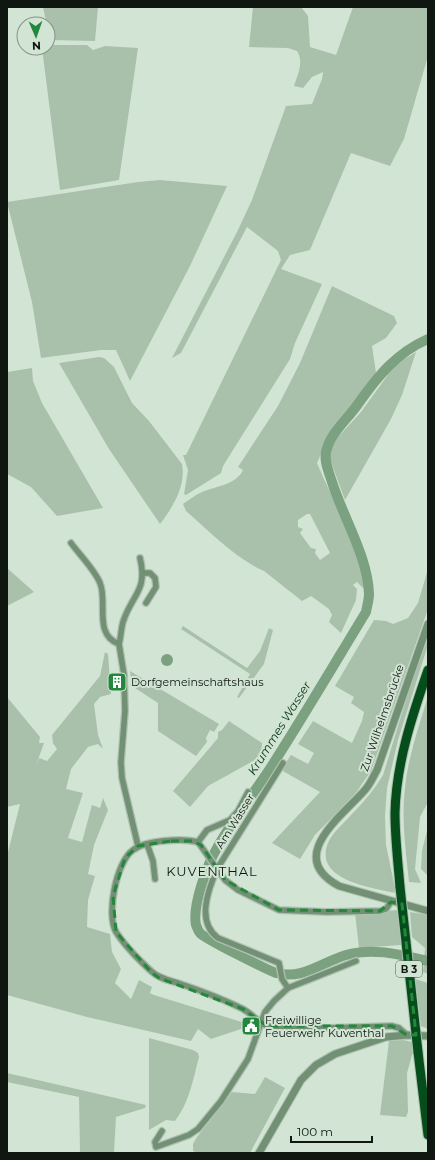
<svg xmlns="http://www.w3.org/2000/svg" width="435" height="1160" font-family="Montserrat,sans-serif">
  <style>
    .green { fill: #a9c1ab; fill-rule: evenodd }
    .water { fill: #7ca180 }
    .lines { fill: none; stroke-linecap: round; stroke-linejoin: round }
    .river { stroke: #7ca180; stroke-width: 10 }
    .minor-casing { stroke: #afc0b1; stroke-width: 8 }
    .tertiary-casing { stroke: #afc0b1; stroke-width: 9 }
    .primary-casing { stroke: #afc0b1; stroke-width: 11 }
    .minor { stroke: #719074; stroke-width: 5.5 }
    .tertiary { stroke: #719074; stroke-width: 7 }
    .primary { stroke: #054e1c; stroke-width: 9 }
    .primary-bridge-casing { stroke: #afc0b1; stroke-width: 11; stroke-linecap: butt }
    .primary-bridge { stroke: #054e1c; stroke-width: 9 }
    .marked { fill: none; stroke: #24883c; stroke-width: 3; stroke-dasharray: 8 5; stroke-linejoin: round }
    .labels { text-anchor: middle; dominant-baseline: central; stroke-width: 4; stroke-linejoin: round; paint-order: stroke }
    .shield { fill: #d2e5d4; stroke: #4a554c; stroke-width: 1 }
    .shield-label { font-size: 10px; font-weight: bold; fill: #101711 }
    .poi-label { font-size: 11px; fill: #101711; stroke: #d2e5d4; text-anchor: start }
    .street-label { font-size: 11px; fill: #101711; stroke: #d2e5d4 }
    .water-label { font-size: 12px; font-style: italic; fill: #073312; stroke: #d2e5d4 }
    .quarter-label { font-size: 13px; letter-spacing: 1px; fill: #101711; stroke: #d2e5d4 }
  </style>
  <rect width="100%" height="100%" fill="#d2e5d4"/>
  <g class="green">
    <path d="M43 7H98L95 41 50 40Z"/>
    <path d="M253 7H301L308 16 310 47 336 55 353 7H428V56L404 139 390 166 351 153 310 250 290 255 281 269 322 284 295 343 290 359 223 466 221 473 186 495 184 494 188 470 183 455H186L281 260 278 251 247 227 181 353 172 358 237 232 252 200 286 106 312 104 322 79 323 72 312 77 303 88 294 86C298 74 304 62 297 51L288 48 249 47Z"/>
    <path d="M48 45H87L93 50 105 46 138 48 119 180 60 190 42 48H48Z"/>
    <path d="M160 180 227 186 190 266 130 381 116 350H101L41 358 32 302 7 202 138 182Z"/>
    <path d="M332 286 394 316 397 323 386 338 372 346 376 373 330 433 317 463C329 492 365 560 364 589L357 582 353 585 357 589 356 600 341 633 329 622 332 615 329 609 311 596 302 601 264 571C236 559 209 531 186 511L183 504C189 500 195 495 202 492 216 486 236 485 243 470L238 467 278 406 300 363ZM307 514H310L330 553 320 560 315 553 316 549 311 548 300 533 303 529 298 527V520Z"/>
    <path d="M416 352 402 395 391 419 345 500 331 462 329 453 338 437 361 412 395 365Z"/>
    <path d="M99 357 104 358 114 367 132 403 149 421 182 464C186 486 173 507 160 524L109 449 59 363Z"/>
    <path d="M32 368 33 381 42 403 103 508 57 516 31 487 7 474V372Z"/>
    <path d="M7 568 34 592 7 606Z"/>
    <path d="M428 569V609L371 771 355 794 315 835 300 859 272 843 320 792 281 770 291 755 308 764 314 753 298 744 313 721 352 743 362 721 364 712 351 703 354 697 335 686 374 620 386 621 393 624 408 618 418 603Z"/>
    <path d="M183 626 247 668 260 651 269 628 273 630 264 664 239 698 237 697 250 674 181 629Z"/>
    <path d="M428 639V645L398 740 387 788 385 816 386 845 396 893C372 888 313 880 328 843 332 833 343 824 351 815 363 803 374 790 383 775L413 677Z"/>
    <path d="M105 652 108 654 111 694 100 697 94 704 98 735 103 749 98 744 88 747 71 769 66 789 83 793 68 838 82 842 92 805 100 808 103 798 108 810 94 845 88 874 95 876 88 900 87 927 110 934 112 952 121 969 115 983 131 999 139 980 152 987 150 993 154 995 245 1023 244 1028 211 1039 198 1029 191 1041 87 1017 7 995V856L20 804 7 807V697L40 737 39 743H44L35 768 39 758 47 761 57 749 53 743 52 735 100 676Z"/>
    <path d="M130 671 219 724 214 732 210 730 206 738 207 742 196 756 158 731V703L132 686Z"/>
    <path d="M428 696V802L420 817 415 869 421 883 409 882C406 851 401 819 405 788 408 757 419 726 428 696Z"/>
    <path d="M229 721 262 743 261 753 255 760 208 786 190 807 173 791 218 738V732L222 730Z"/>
    <path d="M428 826V876L421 869 422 851Z"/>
    <path d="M398 910 401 945 359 948 355 913Z"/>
    <path d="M410 912 428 915V974L423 972 425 948 412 937Z"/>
    <path d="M415 979 428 983V1029L421 1026Z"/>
    <path d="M149 1038 193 1050 198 1053 199 1057C193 1080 189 1103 175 1121L166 1120 149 1130Z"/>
    <path d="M403 1040 412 1042 413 1052 407 1073 408 1112 406 1117 380 1115 389 1041Z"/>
    <path d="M7 1073 146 1105 145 1108 116 1117 114 1153H80L79 1097 7 1082Z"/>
    <path d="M265 1077 285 1088 250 1153H198L193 1151V1144L197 1137 232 1092 255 1094Z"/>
  </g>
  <circle class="water" cx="167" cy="660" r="6"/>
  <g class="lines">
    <path class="river" d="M428 339C396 353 377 377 358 404 347 420 330 433 326 452 324 462 329 472 332 482 343 517 368 557 369 594 369 600 367 606 366 612 335 663 305 714 273 764 255 792 233 819 217 848 207 865 192 906 196 925 197 927 198 931 200 933 205 939 268 970 276 973 303 980 322 962 346 955 373 947 402 955 428 961"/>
    <defs>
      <g id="minor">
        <path d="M71 543C79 554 95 570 100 583 108 601 93 635 119 644"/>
        <path d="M143 573H150L155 578 156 587 146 603"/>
        <path d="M119 644 124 675 125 711 121 762 122 778 138 846"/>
        <path d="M119 644C121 637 121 629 123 622 132 594 148 591 140 558"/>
        <path d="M283 763 217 869C208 890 196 922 218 938L279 963 282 979 288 988"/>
        <path d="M198 842 207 830 230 820 238 811 248 792"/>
        <path d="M147 844 153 861 155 879"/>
        <path d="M391 902 386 909 380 911 327 912 279 910 238 890 225 880 198 842C182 838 146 840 133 850 116 862 106 915 116 932 125 946 139 960 151 971 158 978 168 980 178 983 199 990 223 999 243 1009 252 1014 258 1022 267 1026L328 1028 392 1026 399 1028 407 1035"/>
        <path d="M162 1131 155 1142 156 1147 189 1135 198 1129 221 1101 248 1059 265 1012 274 1001 288 988 356 961"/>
      </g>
      <g id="tertiary">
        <path d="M428 624 377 770C373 777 370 785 364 791 341 817 285 857 339 886L428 911"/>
        <path d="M259 1153 301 1080 316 1065 335 1054 386 1037 407 1035 428 1036"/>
      </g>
      <g id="primary">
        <path d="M400 887C398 862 395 838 395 813 396 764 412 716 428 670"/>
        <path d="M418 1052 428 1135"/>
      </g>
    </defs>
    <use href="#minor" class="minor-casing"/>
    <use href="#tertiary" class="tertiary-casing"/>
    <use href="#primary" class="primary-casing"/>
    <use href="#minor" class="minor"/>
    <use href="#tertiary" class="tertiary"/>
    <use href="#primary" class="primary"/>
    <defs>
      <path id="primary-bridge" d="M400 887 418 1052"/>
    </defs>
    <use href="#primary-bridge" class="primary-bridge-casing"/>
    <use href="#primary-bridge" class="primary-bridge"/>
  </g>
  <path class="marked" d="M171 841H192L201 845 225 880 279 910 380 911 391 902 402 904 416 1035H407L392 1026H267L243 1009 159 978 151 972 116 932 113 896 125 858 138 846Z"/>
  <defs>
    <symbol id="building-square" viewBox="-11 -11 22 22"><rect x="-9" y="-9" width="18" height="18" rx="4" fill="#24883c" stroke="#d2e5d4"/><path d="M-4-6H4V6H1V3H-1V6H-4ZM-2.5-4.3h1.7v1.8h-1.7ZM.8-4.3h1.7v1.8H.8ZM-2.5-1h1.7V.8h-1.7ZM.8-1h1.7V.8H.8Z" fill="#fff"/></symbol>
    <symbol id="civic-square" viewBox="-11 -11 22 22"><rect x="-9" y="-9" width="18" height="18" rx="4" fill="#24883c" stroke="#d2e5d4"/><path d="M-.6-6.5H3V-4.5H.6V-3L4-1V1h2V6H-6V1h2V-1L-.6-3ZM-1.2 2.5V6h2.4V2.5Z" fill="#fff"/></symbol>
  </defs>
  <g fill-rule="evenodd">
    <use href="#building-square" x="106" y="671" width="22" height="22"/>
    <use href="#civic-square" x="240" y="1015" width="22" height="22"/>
  </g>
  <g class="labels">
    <rect class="shield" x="396" y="961" width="26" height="16" rx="3"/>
    <g class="shield-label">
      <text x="409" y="969">B 3</text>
    </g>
    <g class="poi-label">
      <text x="131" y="682">Dorfgemeinschaftshaus</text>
      <text x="265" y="1020">Freiwillige<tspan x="265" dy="13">Feuerwehr Kuventhal</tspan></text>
    </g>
    <g class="street-label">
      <text transform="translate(382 718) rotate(-71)">Zur Wilhelmsbrücke</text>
      <text transform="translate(235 821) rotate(-58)">Am Wasser</text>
    </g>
    <g class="water-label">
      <text transform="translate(279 728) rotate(-58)">Krummes Wasser</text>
    </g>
    <g class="quarter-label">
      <text x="212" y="871">KUVENTHAL</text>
    </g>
  </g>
  <rect width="435" height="1160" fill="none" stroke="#101711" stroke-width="16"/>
  <g transform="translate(36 36) rotate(178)"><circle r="19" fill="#d2e5d4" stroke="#849386"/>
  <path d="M0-3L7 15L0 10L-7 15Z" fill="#24883c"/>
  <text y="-6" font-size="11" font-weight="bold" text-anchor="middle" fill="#101711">N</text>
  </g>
  <path d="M291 1136v6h81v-6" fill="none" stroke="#101711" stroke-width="2"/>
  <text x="297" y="1136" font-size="12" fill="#101711" stroke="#d2e5d4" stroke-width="3" paint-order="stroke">100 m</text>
</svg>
